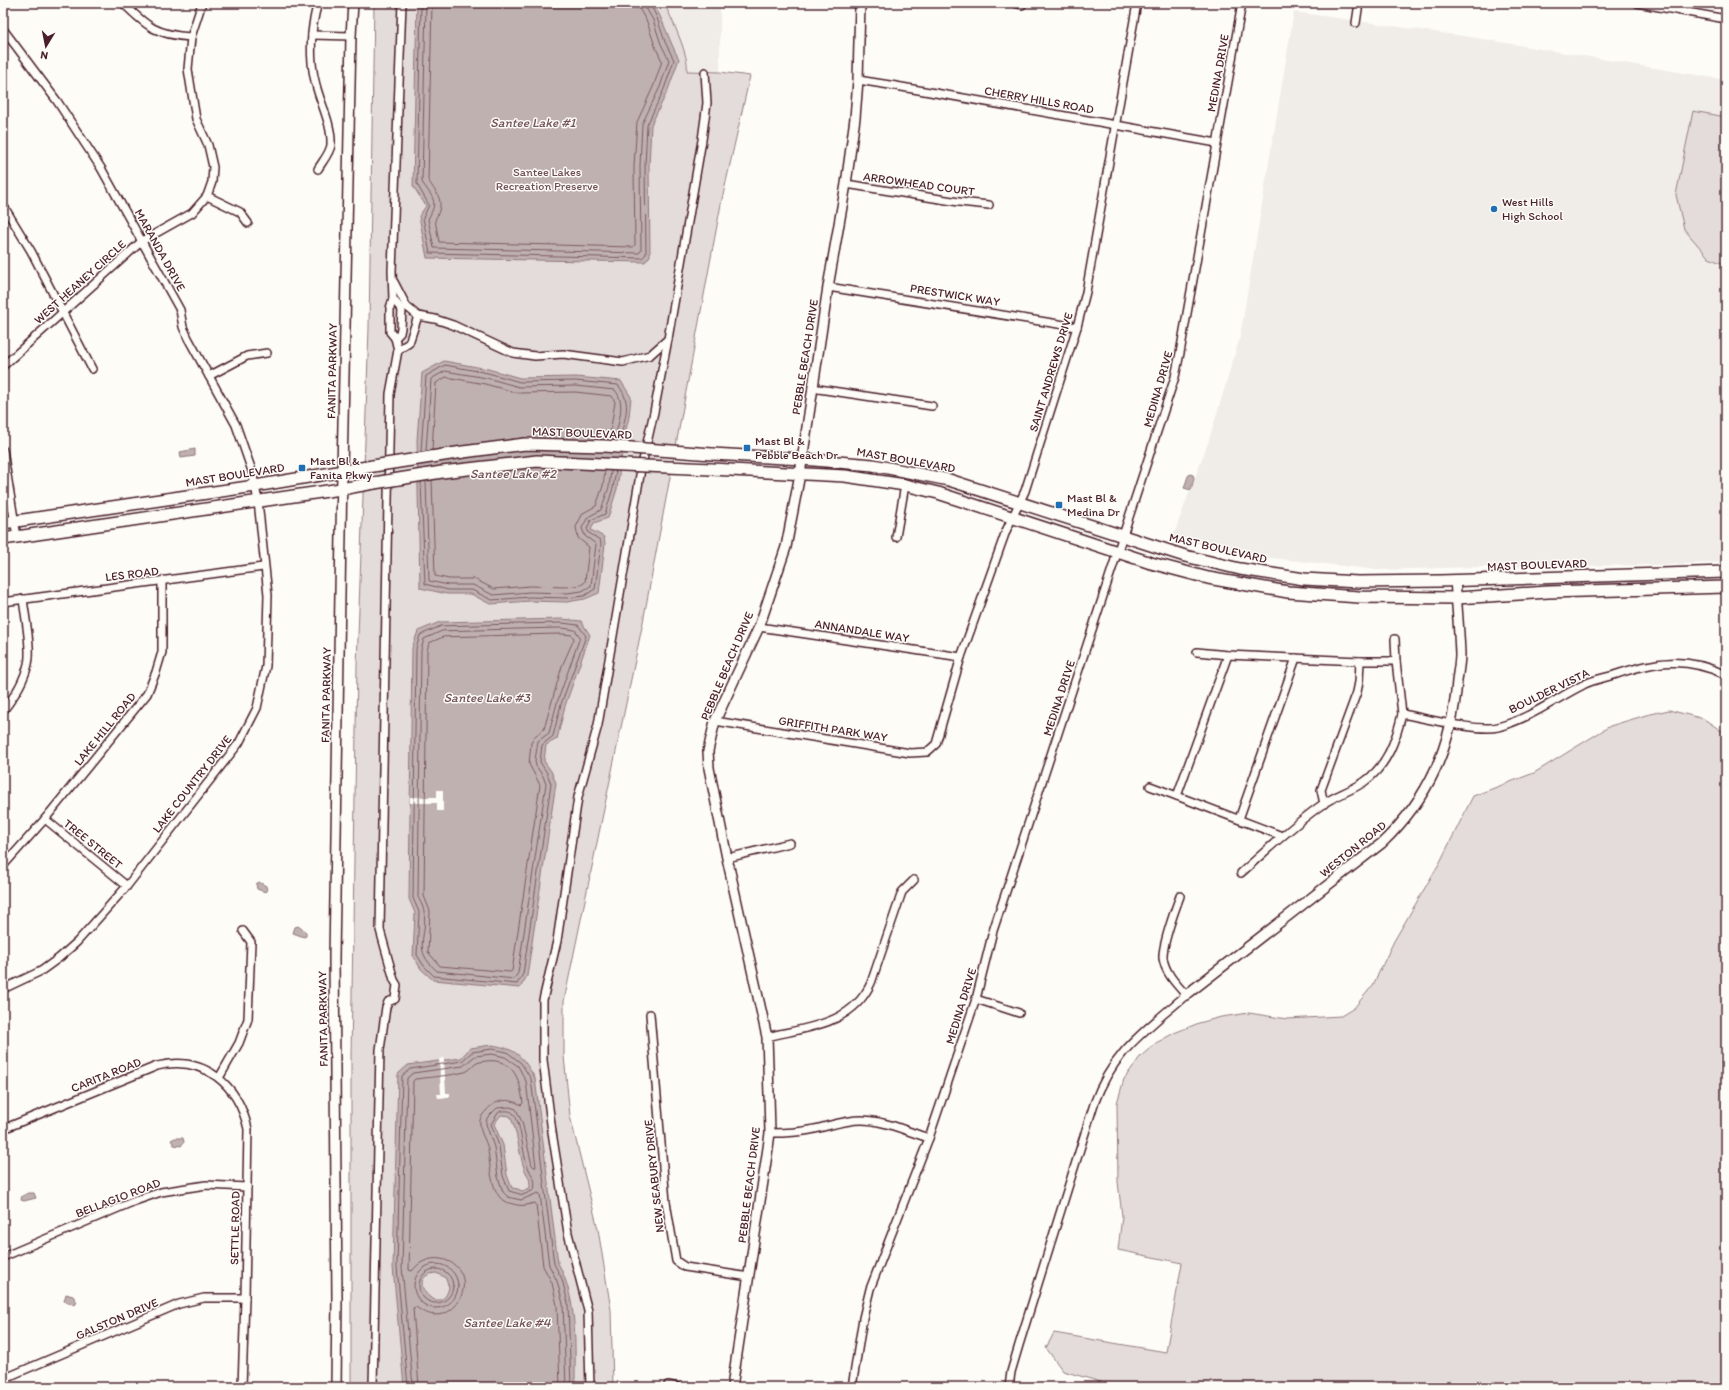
<svg xmlns="http://www.w3.org/2000/svg" width="1729" height="1390" font-family="Itim,sans-serif">
  <style>
    .built { fill: #f0ece8 }
    .green { fill: #e3dcda; stroke: #967e82 }
    .water { fill: #c0b1b1; stroke: #91777b; fill-rule: evenodd }
    .pier { fill: #fdfcf7 }
    .lines { fill: none; stroke-linecap: round; stroke-linejoin: round }
    .shore { stroke: #795961; stroke-width: 1 }
    .minor-casing { stroke: #4a1f2b; stroke-width: 10 }
    .tertiary-casing { stroke: #4a1f2b; stroke-width: 12 }
    .primary-casing { stroke: #4a1f2b; stroke-width: 14 }
    .minor { stroke: #fdfcf7; stroke-width: 7 }
    .tertiary { stroke: #fdfcf7; stroke-width: 9 }
    .primary { stroke: #fdfcf7; stroke-width: 11 }
    .primary-bridge-casing { stroke: #4a1f2b; stroke-width: 14; stroke-linecap: butt }
    .primary-bridge { stroke: #fdfcf7; stroke-width: 11 }
    .poi-dot { fill: #1f6fb2; stroke: #fdfcf7; stroke-width: 1.5 }
    .labels { text-anchor: middle; dominant-baseline: central; stroke-width: 3; stroke-linejoin: round; paint-order: stroke }
    .street-label { font-size: 12px; fill: #4a1f2b; stroke: #fdfcf7 }
    .park-label { font-size: 12px; fill: #704e57; stroke: #fdfcf7 }
    .poi-label { font-size: 12px; fill: #4a1f2b; stroke: #fdfcf7; text-anchor: start }
    .water-label { font-size: 13px; font-style: italic; fill: #73525a; stroke: #fdfcf7 }
  </style>
  <rect width="100%" height="100%" fill="#fdfcf7"/>
  <filter id="ink" filterUnits="userSpaceOnUse"><feTurbulence type="fractalNoise" baseFrequency=".025" numOctaves="2"/><feDisplacementMap in="SourceGraphic" scale="8" xChannelSelector="R" yChannelSelector="G"/><feConvolveMatrix kernelMatrix="1 2 1 2 8 2 1 2 1" color-interpolation-filters="sRGB"/></filter>
  <g filter="url(#ink)">
    <g class="built">
      <path d="M664 3H720V72L687 71 688 66 683 49 670 14Z"/>
      <path d="M1294 12 1476 38 1726 80V562L1659 565 1473 567 1379 570 1237 554 1173 536 1209 440 1240 337Z"/>
    </g>
    <g class="green">
      <path d="M374 3H664C671 17 690 57 687 71L720 72 750 76 721 204 643 622 564 1001V1056L570 1116 598 1229 611 1310 613 1387H351V1059L357 665 369 328Z"/>
      <path d="M1693 111 1726 117V265L1709 258 1684 229 1676 195Z"/>
      <path d="M1669 710 1704 719 1726 734V1387H1118L1063 1371 1046 1348 1054 1333 1166 1352 1182 1263 1118 1250 1122 1216 1118 1182 1117 1103 1124 1079 1140 1057 1156 1043 1174 1033 1199 1023 1221 1017 1249 1013 1287 1019 1341 1016 1354 1008 1373 985 1394 941 1440 862 1473 796 1534 773 1610 726 1646 715Z"/>
    </g>
    <g class="water">
      <path d="M417 3H653C664 21 669 41 679 59L668 90 651 125 649 166 650 256 645 262 427 258 419 216 426 206 413 186Z"/>
      <path d="M444 361 488 369 520 378 576 377 621 381 631 397 629 417 624 438 617 489 608 518 594 523 591 530 604 537 605 544 599 593 585 599 567 602 530 601 490 604 471 594H447L420 588 417 440 422 373Z"/>
      <path d="M195 449V456L181 458 180 452Z"/>
      <path d="M1190 474 1193 475 1194 478 1191 490 1184 488 1188 476Z"/>
      <path d="M562 619 581 621 590 635 565 706 557 739 546 745 544 761 551 771 556 783 527 976 520 988 433 980 421 969 413 956 415 913 409 899 412 648 418 631 440 622Z"/>
      <path d="M259 882 266 886 267 890 265 892 257 889 256 884Z"/>
      <path d="M298 926 306 932V936L304 937 293 933 295 927Z"/>
      <path d="M492 1045C517 1049 522 1056 535 1078L558 1263C578 1300 575 1346 575 1387H404L393 1267 398 1074 408 1065 461 1058 470 1048ZM501 1115 510 1116C518 1132 518 1150 524 1168 527 1177 530 1174 530 1188L522 1191 518 1189 512 1188 507 1175 503 1145 494 1124ZM436 1273 445 1277 449 1287C442 1322 401 1276 436 1273Z"/>
      <path d="M175 1138H183L184 1142 181 1146 174 1145 171 1140Z"/>
      <path d="M28 1193H34L36 1198 24 1201 21 1200 22 1196Z"/>
      <path d="M66 1294 73 1296 77 1302 75 1305 64 1301Z"/>
    </g>
    <g class="pier">
      <path d="M437 790H443V811H437V803H410V797H437Z"/>
      <path d="M444 1058 446 1093H450V1097L438 1098 437 1094H441L439 1059Z"/>
    </g>
    <g class="lines">
      <g class="shore">
        <path d="M421 3 417 184 429 205 423 218 430 253 642 258 646 254 645 166 647 125 664 89 674 60 665 42 657 18 650 3"/>
        <path d="M426 3 422 182C433 199 439 200 428 219L434 248 639 253 641 251 640 166 642 124 660 87 669 60 661 44 653 20 646 8 645 3"/>
        <path d="M432 3 428 180C439 197 445 201 435 220L439 242 633 247 635 245 634 166 637 122 654 85 662 61 655 46 647 22 640 10 639 3"/>
        <path d="M432 450 436 383 446 377 485 384 518 393 575 392 612 396 615 402 609 440"/>
        <path d="M426 451 431 379 445 371 487 378 519 387 575 386 615 390C627 405 617 423 615 440"/>
        <path d="M421 452 426 376 445 365 488 373 520 382 575 381 618 385C634 405 623 419 620 441"/>
        <path d="M432 480 435 576 449 579H474L494 589 530 586 567 587 581 585 585 582 589 547 578 538 576 527 583 513 596 506 603 486 605 471"/>
        <path d="M426 481 429 581 448 585H473L493 595 530 592 567 593 582 591 591 586 596 544 585 536 582 528 588 517 601 510 609 487 611 471"/>
        <path d="M421 482 425 584 448 590H472L492 600 530 597 567 598 584 596 595 589 601 544 600 540 589 533 587 529 591 520 605 514 613 488 616 471"/>
        <path d="M562 623 578 625 586 636 561 704 553 736 542 745 540 762 547 773 551 784 523 974 517 984 434 976 424 966 417 955 419 912 413 898 416 649 420 635 441 626Z"/>
        <path d="M562 628 575 630 580 637 557 703 549 733 538 741 535 760 536 766 543 776 546 784 518 973 514 979 437 971C411 948 428 939 424 911 423 906 420 901 418 897L421 650 424 639 442 631Z"/>
        <path d="M562 634 572 635 574 639 562 666 544 729 535 736 531 743 529 764 540 785 512 971 510 972 440 966 428 952 430 911 424 896 427 651 429 643 443 637Z"/>
        <path d="M501 1111C505 1111 510 1110 513 1113 522 1123 522 1154 528 1167 531 1176 537 1178 534 1190L523 1195 509 1191 503 1176 499 1146 491 1124 498 1113Z"/>
        <circle cx="436" cy="1286" r="22"/>
        <circle cx="436" cy="1286" r="17"/>
        <path d="M408 1387 397 1267 402 1076 410 1069 462 1061 472 1052 492 1049 507 1052 521 1063 531 1079 554 1264 562 1279 568 1303 571 1387"/>
        <path d="M413 1387 402 1267 407 1078 413 1073 463 1066 475 1056 492 1054 505 1057 518 1066 526 1081 536 1167H534L532 1165 522 1122 516 1109 510 1107 497 1108 487 1118 486 1124 494 1147 498 1177 503 1192 508 1197 521 1200 538 1193 540 1194 549 1265 557 1281 563 1304 566 1387"/>
        <path d="M419 1387 413 1308 416 1307C456 1338 486 1268 441 1259 429 1257 419 1262 412 1271L409 1270 413 1081 415 1079C431 1077 449 1076 465 1072 471 1070 474 1063 480 1062 512 1055 520 1077 523 1103L521 1105C508 1097 495 1100 486 1111 482 1115 479 1119 480 1124 480 1134 487 1141 488 1150 490 1164 491 1193 504 1201 507 1203 510 1203 513 1204 521 1206 525 1206 534 1203L536 1204 543 1266 552 1283 557 1305 560 1387"/>
      </g>
      <defs>
        <g id="minor">
          <path d="M123 3C147 27 157 35 191 37"/>
          <path d="M318 3C310 28 309 60 316 85 321 105 332 124 331 145 330 153 322 162 318 169"/>
          <path d="M1014 3 1022 5"/>
          <path d="M1637 3 1726 19"/>
          <path d="M1356 23 1359 3"/>
          <path d="M3 29 57 101 101 168 180 310 183 327 188 338 236 425 252 471 258 501 268 595 266 666 257 708 239 743 127 886 77 942 59 958 41 971 3 989"/>
          <path d="M312 35 351 36"/>
          <path d="M858 80 896 86 1217 143"/>
          <path d="M846 184 959 202 989 205"/>
          <path d="M207 196 240 212 248 223"/>
          <path d="M3 205 31 251 92 369"/>
          <path d="M394 282 407 307 418 316"/>
          <path d="M828 287 1077 327"/>
          <path d="M393 299 402 310 401 328 400 333 395 338"/>
          <path d="M398 350 409 343 418 316 435 319 453 325 513 353 535 356 563 354 623 362 650 355 668 339 702 140 707 103 705 72"/>
          <path d="M3 366 142 241 192 213 207 196 212 182 213 167 208 145 196 119 188 69 191 37 202 3"/>
          <path d="M209 376 247 356 267 353"/>
          <path d="M812 388 932 406"/>
          <path d="M3 450 17 537"/>
          <path d="M896 537 905 485"/>
          <path d="M3 602 263 567"/>
          <path d="M759 627 961 657"/>
          <path d="M1395 639 1396 661"/>
          <path d="M1197 652 1228 655"/>
          <path d="M3 711C14 697 24 682 28 664 32 649 25 616 23 599"/>
          <path d="M715 721 910 753 927 752 936 744 961 657 1006 531 1025 491 1077 327 1086 292 1137 3"/>
          <path d="M1150 786 1177 796"/>
          <path d="M1324 804 1321 790 1357 692 1359 682 1360 661"/>
          <path d="M45 819 127 886"/>
          <path d="M1239 819 1296 658"/>
          <path d="M1282 836 1177 796 1228 655 1360 661H1396L1402 714"/>
          <path d="M727 858 790 843"/>
          <path d="M3 866 45 819 147 694 156 672 162 652V581"/>
          <path d="M1241 873C1268 849 1294 824 1323 804 1336 795 1351 791 1364 782 1387 766 1396 740 1402 714 1424 718 1479 732 1498 727 1529 719 1555 699 1583 685 1592 680 1604 678 1614 675 1655 661 1686 656 1726 675"/>
          <path d="M976 999 1019 1013"/>
          <path d="M650 1014 666 1202 676 1261 685 1267 749 1277"/>
          <path d="M767 1037C807 1027 852 1025 871 983L902 892 914 880"/>
          <path d="M219 1078 239 1043 248 1019 251 942 243 931"/>
          <path d="M3 1129 157 1066C204 1055 238 1084 248 1129L245 1298 242 1387"/>
          <path d="M770 1133C783 1133 796 1133 810 1130 827 1127 843 1120 861 1120 884 1120 908 1132 929 1138"/>
          <path d="M3 1257 135 1201 161 1192 206 1185 247 1187"/>
          <path d="M3 1379 179 1304 204 1298H245"/>
          <path d="M668 1385 678 1387"/>
          <path d="M373 1387 380 1050 386 1007 388 1002 395 999 397 985 394 980 380 930 390 394 398 350 395 338 390 332V308L393 299 392 271 402 3"/>
          <path d="M590 1387 588 1311 568 1233 552 1132 543 1060V1000L557 941 578 797 598 725 641 469 654 412 668 339"/>
          <path d="M852 1387 863 1318 870 1289 929 1138 976 999 993 931 1175 377 1180 353 1242 3"/>
          <path d="M1009 1387 1011 1372 1019 1345 1094 1104C1113 1051 1145 1031 1186 995 1177 985 1165 973 1163 958 1162 944 1175 910 1180 896"/>
        </g>
        <g id="tertiary">
          <path d="M1186 995 1382 843C1429 798 1452 746 1457 681 1458 672 1460 663 1460 654 1459 629 1457 605 1455 580"/>
          <path d="M336 1387 337 1298 334 958 342 472 351 36 353 3"/>
          <path d="M732 1387 768 1148 770 1133 769 1095 767 1037 727 858 709 768 708 751 715 721 759 627 786 547 800 474 828 287 846 184 855 118 858 80 860 3"/>
        </g>
        <g id="primary">
          <path d="M712 454 802 459 873 465 949 480 1185 556 1240 569 1304 579 1358 582 1440 581 1726 572"/>
          <path d="M431 457 463 452"/>
          <path d="M711 469 845 476 905 485 938 493 1151 563 1208 578 1288 592 1359 597 1457 598 1548 592 1726 587"/>
          <path d="M3 523 255 486 373 466"/>
          <path d="M3 539 341 489 374 483"/>
        </g>
      </defs>
      <use href="#minor" class="minor-casing"/>
      <use href="#tertiary" class="tertiary-casing"/>
      <use href="#primary" class="primary-casing"/>
      <use href="#minor" class="minor"/>
      <use href="#tertiary" class="tertiary"/>
      <use href="#primary" class="primary"/>
      <defs>
        <g id="primary-bridge">
          <path d="M463 452 525 444 605 446 712 454"/>
          <path d="M373 466 431 457"/>
          <path d="M374 483 442 472 537 461 711 469"/>
        </g>
      </defs>
      <use href="#primary-bridge" class="primary-bridge-casing"/>
      <use href="#primary-bridge" class="primary-bridge"/>
    </g>
  </g>
  <g class="poi-dot">
    <circle cx="1494" cy="209" r="4"/>
    <rect x="743" y="444" width="8" height="8" rx="2"/>
    <rect x="298" y="464" width="8" height="8" rx="2"/>
    <rect x="1055" y="501" width="8" height="8" rx="2"/>
  </g>
  <g class="labels">
    <g class="street-label">
      <text transform="translate(1218 73) rotate(-80)">MEDINA DRIVE</text>
      <text transform="translate(1039 100) rotate(10)">CHERRY HILLS ROAD</text>
      <text transform="translate(919 184) rotate(8)">ARROWHEAD COURT</text>
      <text transform="translate(160 250) rotate(61)">MARANDA DRIVE</text>
      <text transform="translate(80 282) rotate(-42)">WEST HEANEY CIRCLE</text>
      <text transform="translate(955 295) rotate(9)">PRESTWICK WAY</text>
      <text transform="translate(805 357) rotate(-81)">PEBBLE BEACH DRIVE</text>
      <text transform="translate(332 371) rotate(-89)">FANITA PARKWAY</text>
      <text transform="translate(1051 372) rotate(-73)">SAINT ANDREWS DRIVE</text>
      <text transform="translate(1158 389) rotate(-74)">MEDINA DRIVE</text>
      <text transform="translate(582 433) rotate(2)">MAST BOULEVARD</text>
      <text transform="translate(906 460) rotate(10)">MAST BOULEVARD</text>
      <text transform="translate(235 475) rotate(-9)">MAST BOULEVARD</text>
      <text transform="translate(1218 548) rotate(13)">MAST BOULEVARD</text>
      <text transform="translate(1537 565) rotate(-2)">MAST BOULEVARD</text>
      <text transform="translate(132 574) rotate(-7)">LES ROAD</text>
      <text transform="translate(862 631) rotate(9)">ANNANDALE WAY</text>
      <text transform="translate(727 666) rotate(-67)">PEBBLE BEACH DRIVE</text>
      <text transform="translate(1549 691) rotate(-26)">BOULDER VISTA</text>
      <text transform="translate(326 695) rotate(-89)">FANITA PARKWAY</text>
      <text transform="translate(1059 698) rotate(-72)">MEDINA DRIVE</text>
      <text transform="translate(105 729) rotate(-51)">LAKE HILL ROAD</text>
      <text transform="translate(833 729) rotate(9)">GRIFFITH PARK WAY</text>
      <text transform="translate(192 784) rotate(-52)">LAKE COUNTRY DRIVE</text>
      <text transform="translate(93 844) rotate(39)">TREE STREET</text>
      <text transform="translate(1353 849) rotate(-39)">WESTON ROAD</text>
      <text transform="translate(961 1006) rotate(-73)">MEDINA DRIVE</text>
      <text transform="translate(323 1019) rotate(-91)">FANITA PARKWAY</text>
      <text transform="translate(106 1075) rotate(-22)">CARITA ROAD</text>
      <text transform="translate(654 1176) rotate(-96)">NEW SEABURY DRIVE</text>
      <text transform="translate(749 1185) rotate(-83)">PEBBLE BEACH DRIVE</text>
      <text transform="translate(118 1198) rotate(-21)">BELLAGIO ROAD</text>
      <text transform="translate(235 1228) rotate(-89)">SETTLE ROAD</text>
      <text transform="translate(117 1319) rotate(-23)">GALSTON DRIVE</text>
    </g>
    <g class="park-label">
      <text x="547" y="172">Santee Lakes<tspan x="547" dy="14">Recreation Preserve</tspan></text>
    </g>
    <g class="poi-label">
      <text x="1502" y="202">West Hills<tspan x="1502" dy="14">High School</tspan></text>
      <text x="755" y="441">Mast Bl &amp;<tspan x="755" dy="14">Pebble Beach Dr</tspan></text>
      <text x="310" y="461">Mast Bl &amp;<tspan x="310" dy="14">Fanita Pkwy</tspan></text>
      <text x="1067" y="498">Mast Bl &amp;<tspan x="1067" dy="14">Medina Dr</tspan></text>
    </g>
    <g class="water-label">
      <text x="533" y="122">Santee Lake #1</text>
      <text x="513" y="473">Santee Lake #2</text>
      <text x="487" y="697">Santee Lake #3</text>
      <text x="507" y="1322">Santee Lake #4</text>
    </g>
  </g>
  <rect width="1729" height="1390" fill="none" stroke="#fdfcf7" stroke-width="16"/>
  <rect x="8" y="8" width="1713" height="1374" fill="none" stroke="#4a1f2b" stroke-width="1.5" filter="url(#ink)"/>
  <g transform="translate(46 46) rotate(190)" stroke="#fdfcf7" stroke-width="3" paint-order="stroke">
  <path d="M0-3L7 15L0 10L-7 15Z" fill="#4a1f2b"/>
  <text y="-6" font-size="11" font-weight="bold" text-anchor="middle" fill="#4a1f2b">N</text>
  </g>
</svg>
